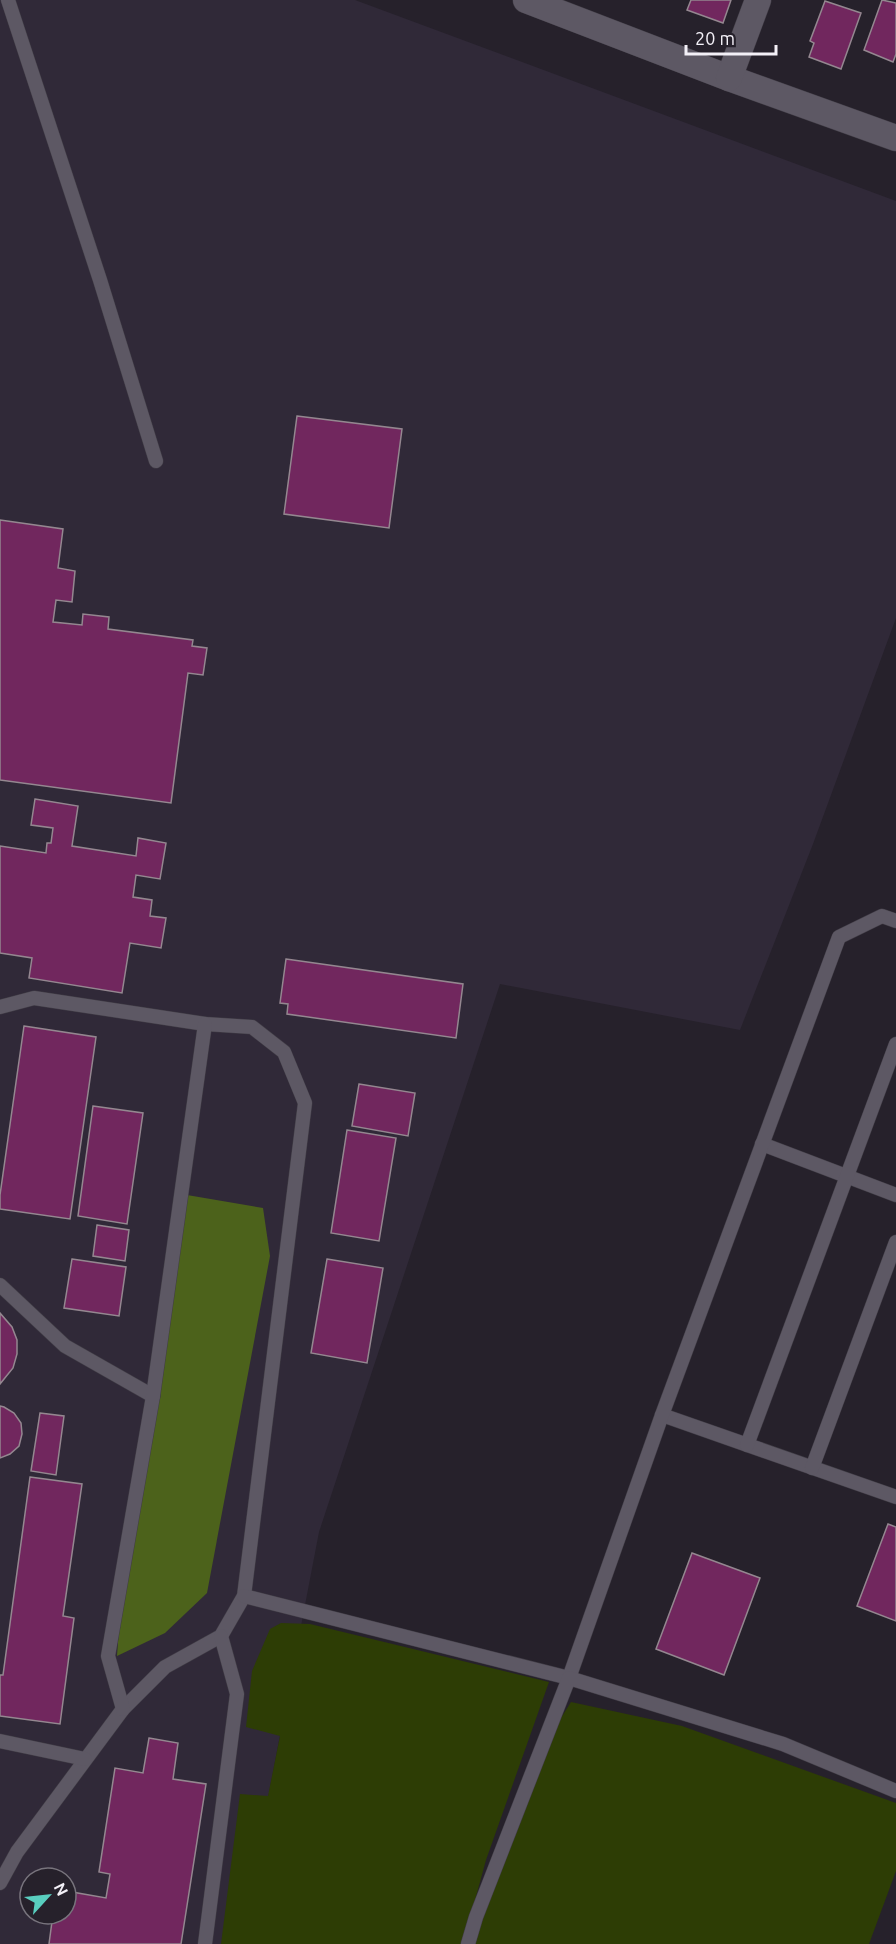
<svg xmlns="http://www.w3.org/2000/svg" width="896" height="1944" font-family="Ubuntu,sans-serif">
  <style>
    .built { fill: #302938; fill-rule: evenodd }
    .green { fill: #2d3d05 }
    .forest { fill: #4c621b }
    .building { fill: #71275e; stroke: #948790; stroke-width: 1.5 }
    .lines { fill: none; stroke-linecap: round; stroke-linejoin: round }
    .lane-casing { stroke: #413d46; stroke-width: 15 }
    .street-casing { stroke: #413d46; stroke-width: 27 }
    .lane { stroke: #5d5864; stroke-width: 14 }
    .street { stroke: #5d5864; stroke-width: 26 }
  </style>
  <rect width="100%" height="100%" fill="#26212b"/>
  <path class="built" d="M0 0H355L896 201V618L813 844 740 1030 500 984 319 1532 240 1944H0ZM30 1878H66V1914H30Z"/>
  <g class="green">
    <path d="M281 1623 310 1624 549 1682 486 1860 463 1944H221L240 1794 268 1796 280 1736 246 1727 252 1671 270 1629Z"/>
    <path d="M571 1702 682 1726 896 1803V1871L869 1944H475L485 1894 539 1753Z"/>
  </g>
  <path class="forest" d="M187 1195 263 1208 270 1256 207 1593 165 1633 117 1656 119 1628Z"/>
  <g class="building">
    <path d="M691 0H731L723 23 687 10Z"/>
    <path d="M882 0 896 3V54L893 62 864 50Z"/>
    <path d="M825 1 861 13 841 69 809 57 814 43 810 41Z"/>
    <path d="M297 416 402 429 389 528 284 514Z"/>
    <path d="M0 520 63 529 58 568 75 571 72 602 56 600 53 622 82 625 83 614 109 617 108 629 193 640 192 646 207 648 203 675 188 673 171 803 0 780Z"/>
    <path d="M35 799 78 806 72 846 136 856 138 838 166 843 160 879 136 875 133 897 152 900 150 916 166 918 161 948 130 943 122 993 29 978 32 958 0 953V846L46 853 47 843H51L53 828 31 825Z"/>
    <path d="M286 959 463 984 456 1038 287 1014 288 1004 280 1003Z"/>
    <path d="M24 1026 96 1037 70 1219 0 1209V1195Z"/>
    <path d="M359 1084 415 1093 408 1136 352 1126Z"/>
    <path d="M93 1106 143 1113 127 1224 78 1216Z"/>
    <path d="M347 1130 396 1138 379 1241 331 1233Z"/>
    <path d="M97 1225 129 1230 125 1261 93 1256Z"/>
    <path d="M72 1259 126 1267 119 1316 64 1308Z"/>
    <path d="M327 1259 383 1268 367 1363 311 1353Z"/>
    <path d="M0 1313 12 1327 17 1340V1354L13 1368 0 1384Z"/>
    <path d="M0 1406 4 1407 14 1413 21 1423 22 1434 19 1446 10 1454 0 1458Z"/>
    <path d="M40 1413 64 1416 56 1475 31 1471Z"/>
    <path d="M30 1477 82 1484 63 1616 74 1618 60 1724 0 1716V1675H3Z"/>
    <path d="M888 1524 896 1527V1621L857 1606Z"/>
    <path d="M692 1553 760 1578 724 1675 656 1649Z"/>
    <path d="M149 1738 178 1743 173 1779 206 1784 181 1944H49L53 1914H66V1891L106 1898 110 1874 99 1872 115 1768 143 1773Z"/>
  </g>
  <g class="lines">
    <defs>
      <g id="lane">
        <path d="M8 0 100 280 156 461"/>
        <path d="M0 1007 34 998 205 1024 252 1027 284 1052 305 1103 244 1596 221 1636 165 1667 123 1709 17 1852 0 1883"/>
        <path d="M762 1144 896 1195"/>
        <path d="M0 1285 65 1346 153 1396"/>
        <path d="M662 1415 896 1497"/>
        <path d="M747 1445 896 1044"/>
        <path d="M812 1468 896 1242"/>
        <path d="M244 1596 569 1678 662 1415 839 937 882 916 896 921"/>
        <path d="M123 1709 108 1656 153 1396 205 1024"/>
        <path d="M0 1741 85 1759"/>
        <path d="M205 1944 237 1694 221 1636"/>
        <path d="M468 1944 476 1917 569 1678 783 1744 896 1791"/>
      </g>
      <g id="street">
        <path d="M526 0 729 78 896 138"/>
        <path d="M729 78 758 0"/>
      </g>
    </defs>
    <use href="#lane" class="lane-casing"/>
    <use href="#street" class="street-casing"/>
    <use href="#lane" class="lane"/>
    <use href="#street" class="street"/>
  </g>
  <g transform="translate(48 1896) rotate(63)"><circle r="28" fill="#26212b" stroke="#78747d" stroke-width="1.5"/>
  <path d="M0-4.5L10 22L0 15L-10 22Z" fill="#59cebf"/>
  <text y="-9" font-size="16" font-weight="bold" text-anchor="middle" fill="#f3f0f7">N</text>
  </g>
  <path d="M686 45v9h90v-9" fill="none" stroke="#f3f0f7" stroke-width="3"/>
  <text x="695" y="45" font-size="18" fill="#f3f0f7" stroke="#26212b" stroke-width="4.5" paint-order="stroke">20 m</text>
</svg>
